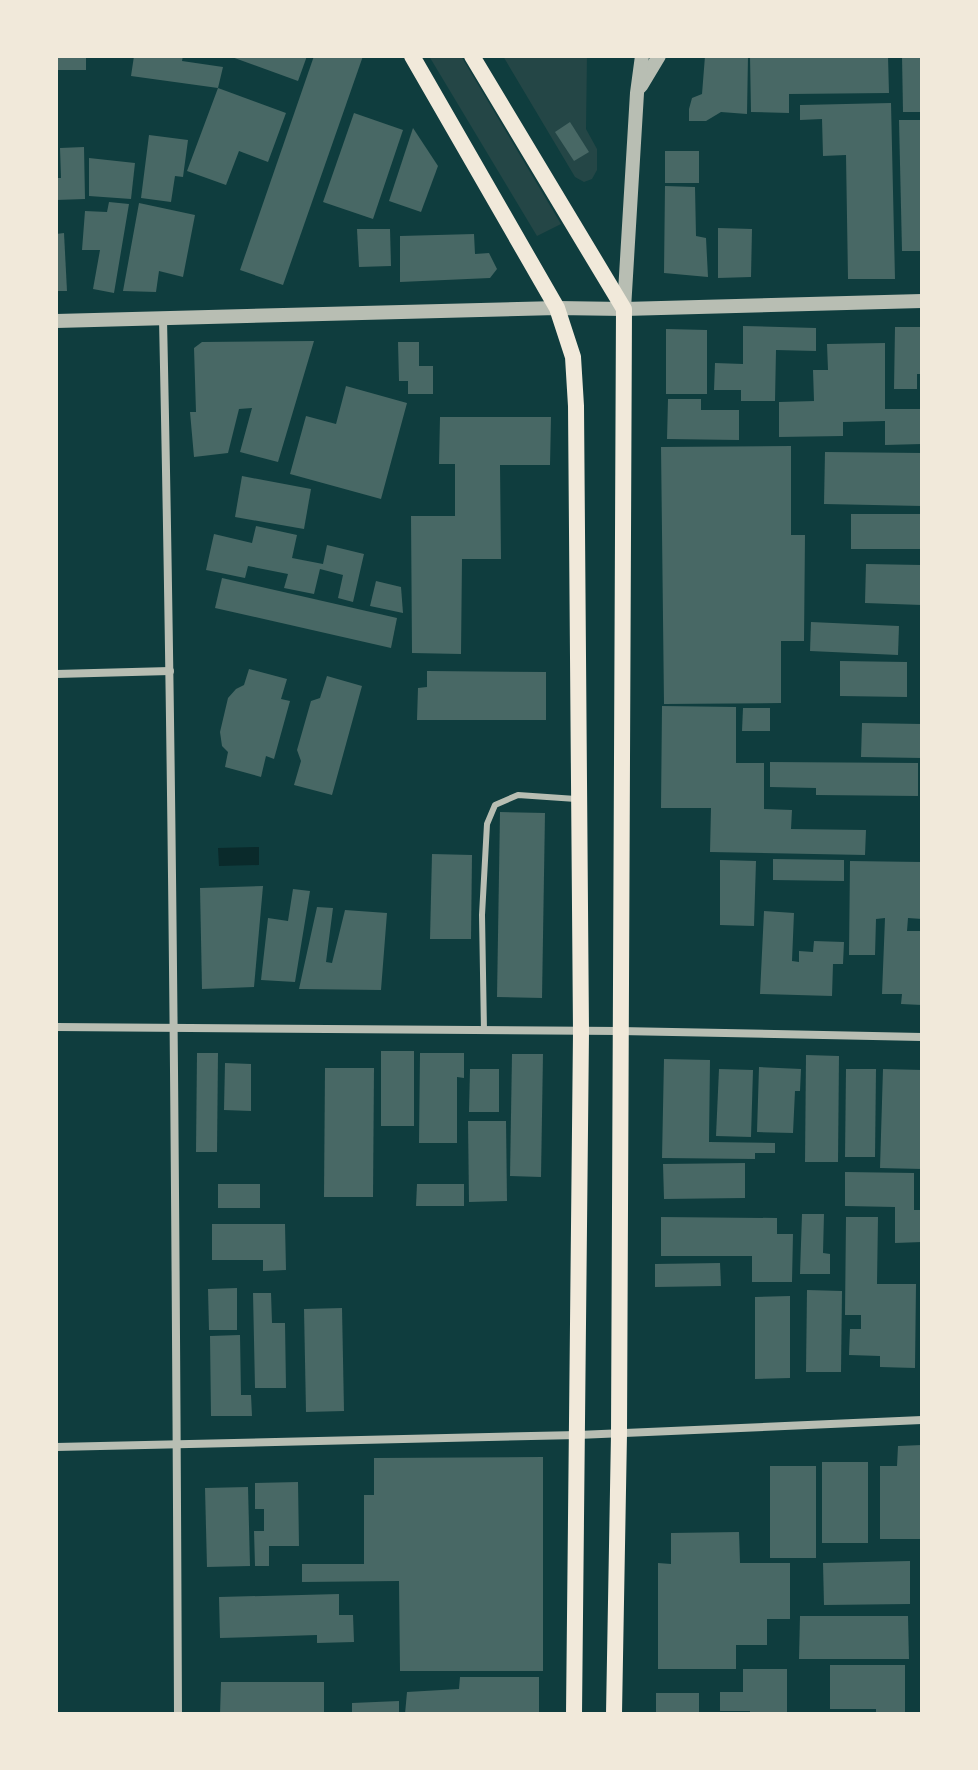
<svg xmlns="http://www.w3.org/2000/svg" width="978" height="1770" font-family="Commissioner,sans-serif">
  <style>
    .green { fill: #244646 }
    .water { fill: #0a2a2b }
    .building { fill: #486865 }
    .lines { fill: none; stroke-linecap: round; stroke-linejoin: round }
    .service { stroke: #b8beb3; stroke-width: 6 }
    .minor { stroke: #b8beb3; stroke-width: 8 }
    .tertiary { stroke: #b8beb3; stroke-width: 14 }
    .secondary { stroke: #f1e9da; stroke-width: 16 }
  </style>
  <rect width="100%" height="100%" fill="#0f3d3e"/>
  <g class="green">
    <path d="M429 56H461L561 224 537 236Z"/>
    <path d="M503 56H587L586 129 597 149V170L592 179 584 182 575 177Z"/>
  </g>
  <path class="water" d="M259 847V865L219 866 218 848Z"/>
  <g class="building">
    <rect x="56" y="56" width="30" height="14"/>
    <path d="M134 56H183L182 61 223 67 218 88 131 76Z"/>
    <path d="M229 56H307L298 81Z"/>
    <path d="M314 56H363L283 285 240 270Z"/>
    <path d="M705 56H748L747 114 721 112 706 121H689V109L692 98 702 94Z"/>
    <path d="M750 56H888L889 93 789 94V113L751 112Z"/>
    <path d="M902 56H922V112H903Z"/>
    <path d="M218 88 286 113 268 162 239 151 226 185 187 171Z"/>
    <path d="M891 103 895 279H848L846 155 823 156 822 119 800 120V105Z"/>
    <path d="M354 113 403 130 373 219 323 202Z"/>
    <path d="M899 120H922V251H902Z"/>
    <path d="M570 122 589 152 574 161 555 132Z"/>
    <path d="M413 128 438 166 421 212 389 201Z"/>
    <path d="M149 135 188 140 183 177 175 176 171 202 141 198Z"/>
    <path d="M84 147 85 199 56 200V178H61L60 148Z"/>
    <rect x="665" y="151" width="34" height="32"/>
    <path d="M89 158 135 163 131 199 89 196Z"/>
    <path d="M665 186 695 187 696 236 706 238 708 277 664 273Z"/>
    <path d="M109 202 129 204 114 293 93 289 100 250H82L85 211 107 212Z"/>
    <path d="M139 203 195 215 183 277 159 271 156 292 123 291Z"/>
    <path d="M718 228 752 229 751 277 718 278Z"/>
    <path d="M357 229H390L391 266 359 267Z"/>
    <path d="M64 233 67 291H56V234Z"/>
    <path d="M474 234 475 254 489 253 497 269 490 278 400 282V236Z"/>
    <path d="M743 326 816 328V351L776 350 775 401H741V390H714L715 363 743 364Z"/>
    <path d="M895 327H922V374H917V389H894Z"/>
    <path d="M666 329 707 330V394H666Z"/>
    <path d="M314 341 278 462 240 452 252 408 239 409 228 453 194 457 190 412H196L194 348 202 342Z"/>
    <path d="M398 342H419V366H433V394H408V381H399Z"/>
    <path d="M885 343V409H922V444L885 445V421L843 422V436L779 437V402L814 401 813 370H828L827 344Z"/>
    <path d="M346 386 407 403 381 499 290 474 306 416 336 424Z"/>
    <path d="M668 399H701V410H739V440L667 439Z"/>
    <path d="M440 417H551L550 465H500L501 559H462L461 654 412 653 411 516H455V464H439Z"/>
    <path d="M791 446V535H805L804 641H781V703L664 704 661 447Z"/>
    <path d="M825 452 922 453V506L824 504Z"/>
    <path d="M242 476 311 489 304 529 235 517Z"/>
    <rect x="851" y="514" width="71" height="35"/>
    <path d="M256 526 297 535 292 558 323 564 327 545 364 554 353 602 338 598 343 575 320 569 314 594 284 588 288 574 248 566 245 578 206 570 214 534 252 543Z"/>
    <path d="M866 564 922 565V605L865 603Z"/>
    <path d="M222 578 397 618 391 648 215 608Z"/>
    <path d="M376 581 401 587 403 613 370 606Z"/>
    <path d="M811 622 899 626 898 655 810 651Z"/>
    <path d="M840 661 907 662V697L840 696Z"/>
    <path d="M249 669 287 679 281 699 290 701 274 759 266 756 261 777 225 767 228 752 222 746 220 732 228 698 236 689 244 685Z"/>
    <path d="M427 671 546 672V720H417L418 688 427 687Z"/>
    <path d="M327 676 362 686 332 795 294 785 301 761 297 750 311 701 320 698Z"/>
    <path d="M662 706 736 707V763H764V809L792 810 791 829 866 830 865 855 710 852 711 808H661Z"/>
    <path d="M743 708H770V731H742Z"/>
    <path d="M862 723 922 724V758L861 757Z"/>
    <path d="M770 762 918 763V796L816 795V788L770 787Z"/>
    <path d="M500 812 545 813 542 998 497 997Z"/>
    <path d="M432 854 472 855 471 939H430Z"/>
    <path d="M773 859 844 860V881L773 880Z"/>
    <path d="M720 860 756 861 754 926 720 925Z"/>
    <path d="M850 861 922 862V919L908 918 907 931H922V1005L901 1004 902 994H882L885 918 876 919 875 955H849Z"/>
    <path d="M263 886 254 987 202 989 200 888Z"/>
    <path d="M293 889 310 891 295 982 261 980 268 918 288 921Z"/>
    <path d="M317 907 333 908 326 962 332 963 345 910 387 913 381 990 299 989Z"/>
    <path d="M764 911 794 913 792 961 799 962V951L813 952 814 941 844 942 843 964H833L832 996 760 994Z"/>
    <rect x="381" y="1051" width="33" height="75"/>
    <path d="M197 1053H218L217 1152H196Z"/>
    <path d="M420 1053H464V1078L457 1077V1143H419Z"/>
    <path d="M512 1054H543L541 1177 510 1176Z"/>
    <path d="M806 1055 839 1056 838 1162H805Z"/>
    <path d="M664 1059 710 1060 709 1142 775 1143V1153H755V1159L662 1158Z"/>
    <path d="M225 1063 251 1064V1111L224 1110Z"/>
    <path d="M759 1067 801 1069 800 1091H795L793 1133 757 1132Z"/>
    <path d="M325 1068H374L373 1197H324Z"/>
    <path d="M470 1069H499V1112H469Z"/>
    <path d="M719 1069 753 1070 751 1137 716 1136Z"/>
    <path d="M846 1069H876L875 1157H845Z"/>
    <path d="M883 1069 922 1070V1169L880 1168Z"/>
    <path d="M468 1121H506L507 1201 469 1202Z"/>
    <path d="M745 1163V1198L664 1199 663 1164Z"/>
    <path d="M845 1172 914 1173V1210H922V1242L895 1243V1207L845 1206Z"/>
    <rect x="218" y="1184" width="42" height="24"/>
    <path d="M417 1184H464V1206H416Z"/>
    <path d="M802 1214H824L823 1253 830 1254V1274H800Z"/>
    <path d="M661 1217 777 1218V1234H793L792 1282H752V1256H661Z"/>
    <path d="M846 1217H878L877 1284H916L915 1368 880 1367V1356L849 1355 850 1329H861V1315H845Z"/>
    <path d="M212 1224H285L286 1270 263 1271V1260H212Z"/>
    <path d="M720 1263 721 1286 655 1287V1264Z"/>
    <path d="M237 1288V1330H209L208 1289Z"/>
    <path d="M807 1290 842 1291 841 1372H806Z"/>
    <path d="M253 1293H271L272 1323H285L286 1388H255Z"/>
    <path d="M790 1296V1378L755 1379V1297Z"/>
    <path d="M342 1308 344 1411 306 1412 304 1309Z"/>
    <path d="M240 1335 241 1395H251L252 1416H211L210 1336Z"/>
    <path d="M922 1445V1539H880V1466H897L898 1446Z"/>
    <path d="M543 1457V1671H400L399 1581 302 1582V1564H364V1495H374V1458Z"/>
    <rect x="822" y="1462" width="46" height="81"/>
    <rect x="770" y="1466" width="46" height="92"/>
    <path d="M298 1482 299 1546H269V1566H255L254 1531H264V1509H255V1483Z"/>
    <path d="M248 1487 250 1566 207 1567 205 1488Z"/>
    <path d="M739 1532 740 1563H790V1619H767V1645H736V1669H658V1563L671 1564V1533Z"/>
    <path d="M910 1561V1604L824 1605 823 1563Z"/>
    <path d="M339 1594V1615H353L354 1642 317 1643V1635L220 1638 219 1597Z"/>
    <path d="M800 1616H908L909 1659H799Z"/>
    <path d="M830 1665H905V1714H876V1709H830Z"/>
    <path d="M743 1669H787V1714H750V1711H720V1692H743Z"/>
    <path d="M460 1677H539V1714H405L407 1692 459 1689Z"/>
    <path d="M221 1682H324V1714H220Z"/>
    <rect x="656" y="1693" width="43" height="21"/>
    <path d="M399 1701V1714H352V1703Z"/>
  </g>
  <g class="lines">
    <path class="service" d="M484 1031 482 915 487 824 495 805 518 795 576 799"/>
    <g class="minor">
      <path d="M163 319C173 784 176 1249 178 1714"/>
      <path d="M56 674 170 671"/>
      <path d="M56 1027 620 1031 922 1037"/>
      <path d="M56 1447 578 1435 922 1420"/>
    </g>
    <g class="tertiary">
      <path d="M641 86 659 56"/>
      <path d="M624 309 637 93 642 56"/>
      <path d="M56 321 557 308 624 309 922 301"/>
    </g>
    <g class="secondary">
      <path d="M412 56 557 308 573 357 576 406 581 1032 574 1714"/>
      <path d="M472 56 624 309 619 1434 614 1714"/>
    </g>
  </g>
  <rect width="978" height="1770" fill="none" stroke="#f1e9da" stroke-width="116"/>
</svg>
